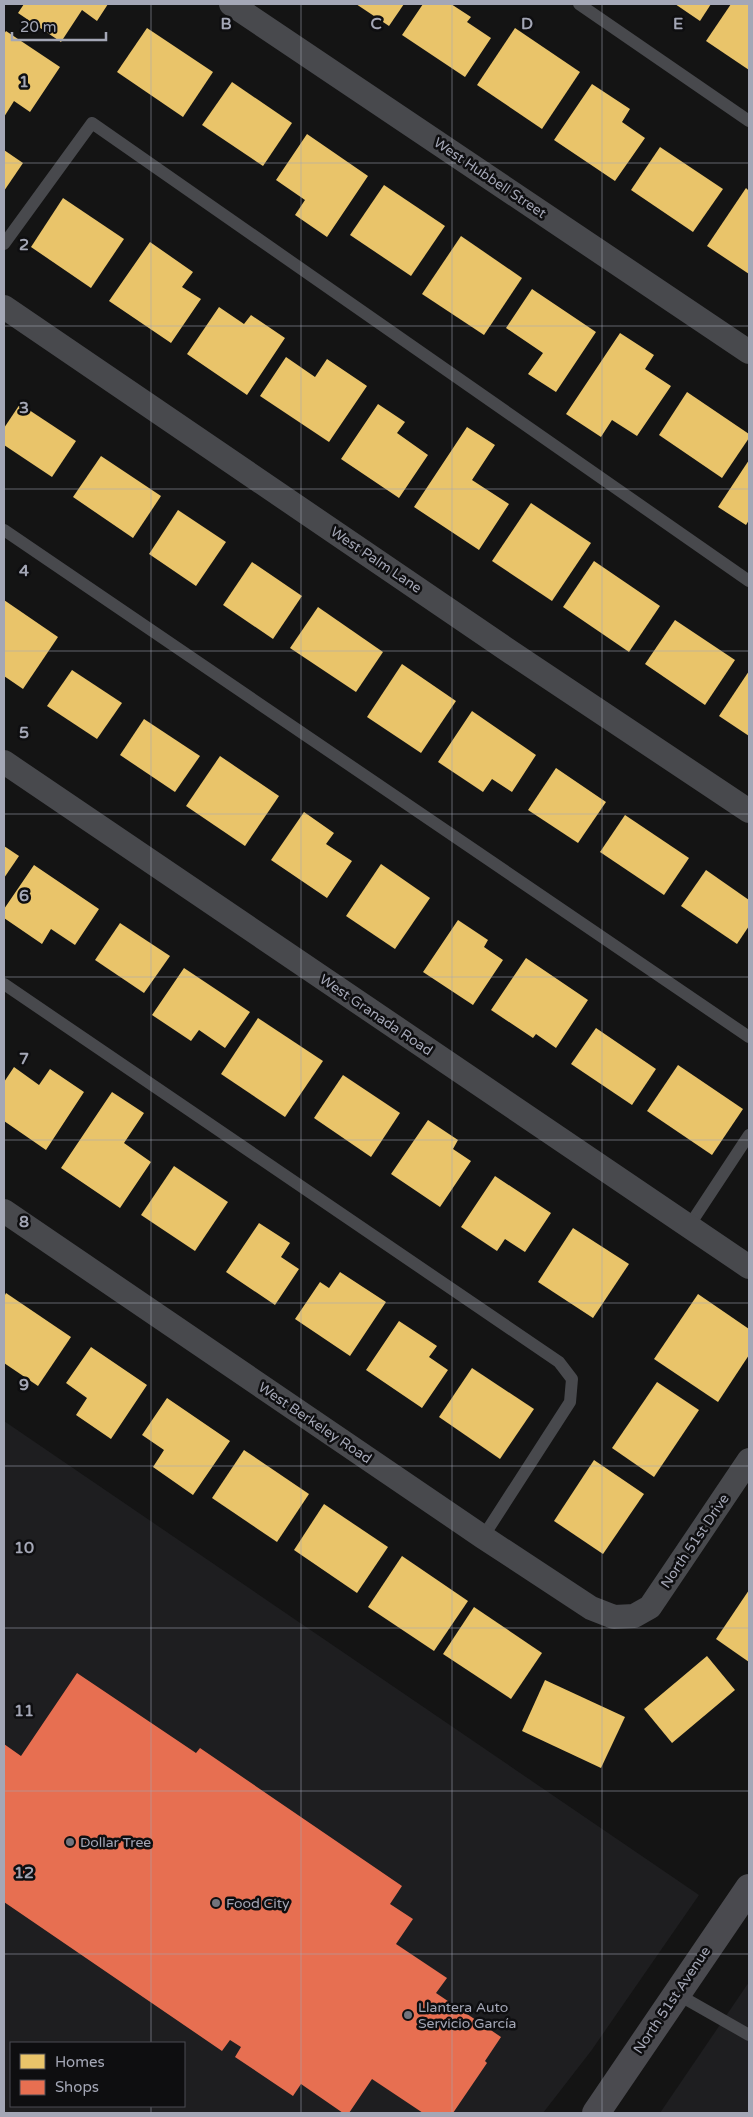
<svg xmlns="http://www.w3.org/2000/svg" width="753" height="2117" font-family="'Varela Round',sans-serif">
  <style>
    .built { fill: #1e1e20; fill-rule: evenodd }
    .homes { fill: #e9c46a }
    .shops { fill: #e76f51 }
    .lines { fill: none; stroke-linecap: round; stroke-linejoin: round }
    .lane { stroke: #48494d; stroke-width: 12 }
    .street { stroke: #48494d; stroke-width: 24 }
    .primary { stroke: #4a4a4f; stroke-width: 28 }
    .grid { fill: none; stroke: #a4a7b6; stroke-width: 1; stroke-opacity: 0.55 }
    .poi-dot { fill: #72747d; stroke: #0e0e10; stroke-width: 2 }
    .labels { text-anchor: middle; dominant-baseline: central; stroke-width: 5; stroke-linejoin: round; paint-order: stroke }
    .street-label { font-size: 14px; fill: #a4a7b6; stroke: #0e0e10 }
    .poi-label { font-size: 14px; fill: #a4a7b6; stroke: #0e0e10; text-anchor: start }
    .grid-label { font-size: 16px; text-anchor: middle; font-weight: bold; fill: #a4a7b6; stroke: #0e0e10; stroke-width: 5; stroke-linejoin: round; paint-order: stroke }
  </style>
  <rect width="100%" height="100%" fill="#141414"/>
  <g class="built">
    <path d="M4 1421 699 1895 591 2051 543 2113H4ZM11 2043H184V2106H11Z"/>
    <path d="M749 1983V2113H660L747 1985Z"/>
  </g>
  <g class="homes">
    <path d="M24 4H108L97 21 82 10 61 42 18 13Z"/>
    <path d="M356 4H404L389 26Z"/>
    <path d="M423 4H451L471 17 467 22 491 38 465 77 402 35Z"/>
    <path d="M675 4H711L700 21Z"/>
    <path d="M731 4H749V70L706 41Z"/>
    <path d="M147 28 213 72 183 117 117 72Z"/>
    <path d="M515 28 580 72 542 129 477 85Z"/>
    <path d="M6 31 60 67 30 112 14 101 4 117V34Z"/>
    <path d="M232 82 292 123 263 166 202 125Z"/>
    <path d="M592 84 630 109 622 122 645 138 615 181 554 140Z"/>
    <path d="M307 134 368 176 327 237 295 215 305 200 276 180Z"/>
    <path d="M660 147 723 189 693 232 631 190Z"/>
    <path d="M4 150 23 163 4 191Z"/>
    <path d="M384 185 445 226 411 276 350 235Z"/>
    <path d="M746 188 749 191V274L707 246Z"/>
    <path d="M63 198 124 239 91 288 31 247Z"/>
    <path d="M461 236 522 278 484 335 422 294Z"/>
    <path d="M150 242 193 272 182 287 201 299 171 343 109 301Z"/>
    <path d="M532 289 596 332 556 392 528 374 543 353 506 328Z"/>
    <path d="M219 307 244 324 251 315 285 338 247 395 187 354Z"/>
    <path d="M620 333 654 355 645 369 671 386 637 436 612 420 601 437 566 414Z"/>
    <path d="M286 357 315 377 327 359 367 386 329 442 260 396Z"/>
    <path d="M687 392 749 434V438L722 478 659 435Z"/>
    <path d="M20 404 76 441 52 477 4 445V428Z"/>
    <path d="M378 404 405 422 397 433 428 455 399 498 341 459Z"/>
    <path d="M467 427 495 445 472 480 509 504 479 550 414 507Z"/>
    <path d="M101 456 161 496 133 538 73 497Z"/>
    <path d="M749 460V520L746 525 718 507Z"/>
    <path d="M531 503 591 543 552 601 492 561Z"/>
    <path d="M178 510 226 542 196 586 149 554Z"/>
    <path d="M594 561 660 606 629 652 563 607Z"/>
    <path d="M252 562 302 596 273 639 223 605Z"/>
    <path d="M4 600 58 637 23 689 4 676Z"/>
    <path d="M318 607 383 652 356 692 290 648Z"/>
    <path d="M675 620 735 660 705 705 645 664Z"/>
    <path d="M402 664 456 701 421 753 367 717Z"/>
    <path d="M72 670 122 703 97 739 47 706Z"/>
    <path d="M749 671V736L719 716Z"/>
    <path d="M472 711 536 755 512 792 492 779 483 792 438 762Z"/>
    <path d="M144 719 200 756 175 792 120 755Z"/>
    <path d="M220 756 279 796 245 846 186 806Z"/>
    <path d="M556 768 606 802 578 843 528 810Z"/>
    <path d="M304 812 334 833 326 844 352 861 327 898 271 860Z"/>
    <path d="M625 815 689 858 664 895 600 852Z"/>
    <path d="M4 846 19 856 4 878Z"/>
    <path d="M381 864 430 898 395 949 346 916Z"/>
    <path d="M34 865 99 909 75 945 51 929 42 944 4 918V909Z"/>
    <path d="M706 870 749 900V926L737 944 681 906Z"/>
    <path d="M458 920 488 940 484 947 503 960 473 1005 423 972Z"/>
    <path d="M120 923 170 956 144 993 95 960Z"/>
    <path d="M526 958 588 1000 556 1048 536 1034 533 1038 491 1010Z"/>
    <path d="M184 968 250 1012 225 1048 199 1030 191 1041 152 1015Z"/>
    <path d="M258 1018 323 1061 285 1117 221 1074Z"/>
    <path d="M596 1028 656 1069 632 1105 571 1064Z"/>
    <path d="M678 1065 743 1109 712 1155 647 1111Z"/>
    <path d="M14 1067 39 1085 50 1069 84 1092 46 1150 4 1121V1082Z"/>
    <path d="M343 1075 400 1113 371 1157 314 1118Z"/>
    <path d="M112 1092 144 1113 124 1143 151 1162 120 1208 61 1168Z"/>
    <path d="M428 1120 458 1140 453 1149 471 1161 440 1207 391 1174Z"/>
    <path d="M174 1166 228 1202 195 1251 141 1215Z"/>
    <path d="M495 1176 551 1213 525 1252 505 1239 497 1251 461 1227Z"/>
    <path d="M259 1223 290 1243 281 1257 299 1269 275 1305 226 1272Z"/>
    <path d="M573 1228 629 1264 593 1318 538 1282Z"/>
    <path d="M340 1272 386 1302 350 1356 295 1319 320 1282 329 1288Z"/>
    <path d="M6 1293 71 1337 38 1386 4 1363V1297Z"/>
    <path d="M698 1294 749 1329V1355L718 1402 654 1359Z"/>
    <path d="M399 1321 437 1346 429 1357 448 1370 422 1408 366 1370Z"/>
    <path d="M91 1347 147 1385 111 1439 76 1415 87 1398 66 1383Z"/>
    <path d="M472 1368 534 1409 500 1459 439 1417Z"/>
    <path d="M657 1382 699 1410 654 1477 612 1448Z"/>
    <path d="M167 1398 230 1441 193 1495 153 1467 164 1450 142 1435Z"/>
    <path d="M244 1450 309 1494 277 1542 212 1498Z"/>
    <path d="M594 1460 644 1494 603 1554 554 1521Z"/>
    <path d="M324 1504 388 1547 357 1593 294 1550Z"/>
    <path d="M402 1556 468 1601 434 1651 368 1607Z"/>
    <path d="M749 1590V1662L716 1639Z"/>
    <path d="M474 1607 542 1653 511 1699 443 1654Z"/>
    <path d="M707 1656 735 1690 672 1743 644 1709Z"/>
    <path d="M545 1680 625 1717 601 1768 522 1731Z"/>
  </g>
  <path class="shops" d="M77 1673 196 1753 200 1748 402 1886 390 1904 413 1919 396 1944 447 1978 436 1993 501 2037 485 2061 487 2063 453 2113H423L372 2079 349 2113H343L301 2084 293 2096 235 2057 241 2047 230 2040 222 2051 4 1902V1744L21 1756Z"/>
  <g class="lines">
    <g class="lane">
      <path d="M579 4 749 121"/>
      <path d="M4 244 92 123 749 581"/>
      <path d="M4 530 749 1037"/>
      <path d="M4 984 559 1362 572 1379 570 1402 483 1537"/>
      <path d="M689 1226 749 1135"/>
      <path d="M677 1994 749 2035"/>
    </g>
    <g class="street">
      <path d="M231 4 749 352"/>
      <path d="M4 307 512 653 749 811"/>
      <path d="M4 762 749 1267"/>
      <path d="M4 1211 483 1537 591 1608 614 1617 634 1616 650 1607 749 1460"/>
    </g>
    <path class="primary" d="M596 2113 749 1888"/>
  </g>
  <path class="grid" d="M151 4V2043M301 4V2113M452 4V2113M602 4V2113M4 163H749M4 326H749M4 489H749M4 651H749M4 814H749M4 977H749M4 1140H749M4 1303H749M4 1466H749M4 1628H749M4 1791H749M4 1954H749M151 2106V2113"/>
  <g class="poi-dot">
    <circle cx="70" cy="1842" r="5"/>
    <circle cx="216" cy="1903" r="5"/>
    <circle cx="408" cy="2015" r="5"/>
  </g>
  <g class="labels">
    <g class="street-label">
      <text transform="translate(490 178) rotate(34)">West Hubbell Street</text>
      <text transform="translate(376 560) rotate(34)">West Palm Lane</text>
      <text transform="translate(376 1015) rotate(34)">West Granada Road</text>
      <text transform="translate(315 1423) rotate(34)">West Berkeley Road</text>
      <text transform="translate(695 1541) rotate(-56)">North 51st Drive</text>
      <text transform="translate(672 2000) rotate(-56)">North 51st Avenue</text>
    </g>
    <g class="poi-label">
      <text x="80" y="1842">Dollar Tree</text>
      <text x="226" y="1903">Food City</text>
      <text x="418" y="2007">Llantera Auto<tspan x="418" dy="16">Servicio García</tspan></text>
    </g>
  </g>
  <g class="grid-label">
    <text x="226" y="29">B</text>
    <text x="376" y="29">C</text>
    <text x="527" y="29">D</text>
    <text x="678" y="29">E</text>
    <text x="24" y="87">1</text>
    <text x="24" y="250">2</text>
    <text x="24" y="413">3</text>
    <text x="24" y="576">4</text>
    <text x="24" y="738">5</text>
    <text x="24" y="901">6</text>
    <text x="24" y="1064">7</text>
    <text x="24" y="1227">8</text>
    <text x="24" y="1390">9</text>
    <text x="24" y="1553">10</text>
    <text x="24" y="1716">11</text>
    <text x="24" y="1878">12</text>
  </g>
  <rect width="753" height="2117" fill="none" stroke="#a4a7b6" stroke-width="10"/>
  <rect x="10" y="2042" width="175" height="65" fill="#0e0e10" stroke="#4a4b52"/>
  <rect x="20" y="2054" width="25" height="15" fill="#e9c46a" stroke="#4a4b52"/>
  <text x="55" y="2067" font-size="15" fill="#a4a7b6">Homes</text>
  <rect x="20" y="2080" width="25" height="15" fill="#e76f51" stroke="#4a4b52"/>
  <text x="55" y="2092" font-size="15" fill="#a4a7b6">Shops</text>
  <path d="M12 32v8h94v-8" fill="none" stroke="#a4a7b6" stroke-width="2.5"/>
  <text x="20" y="32" font-size="15" fill="#a4a7b6" stroke="#0e0e10" stroke-width="4" paint-order="stroke">20 m</text>
</svg>
